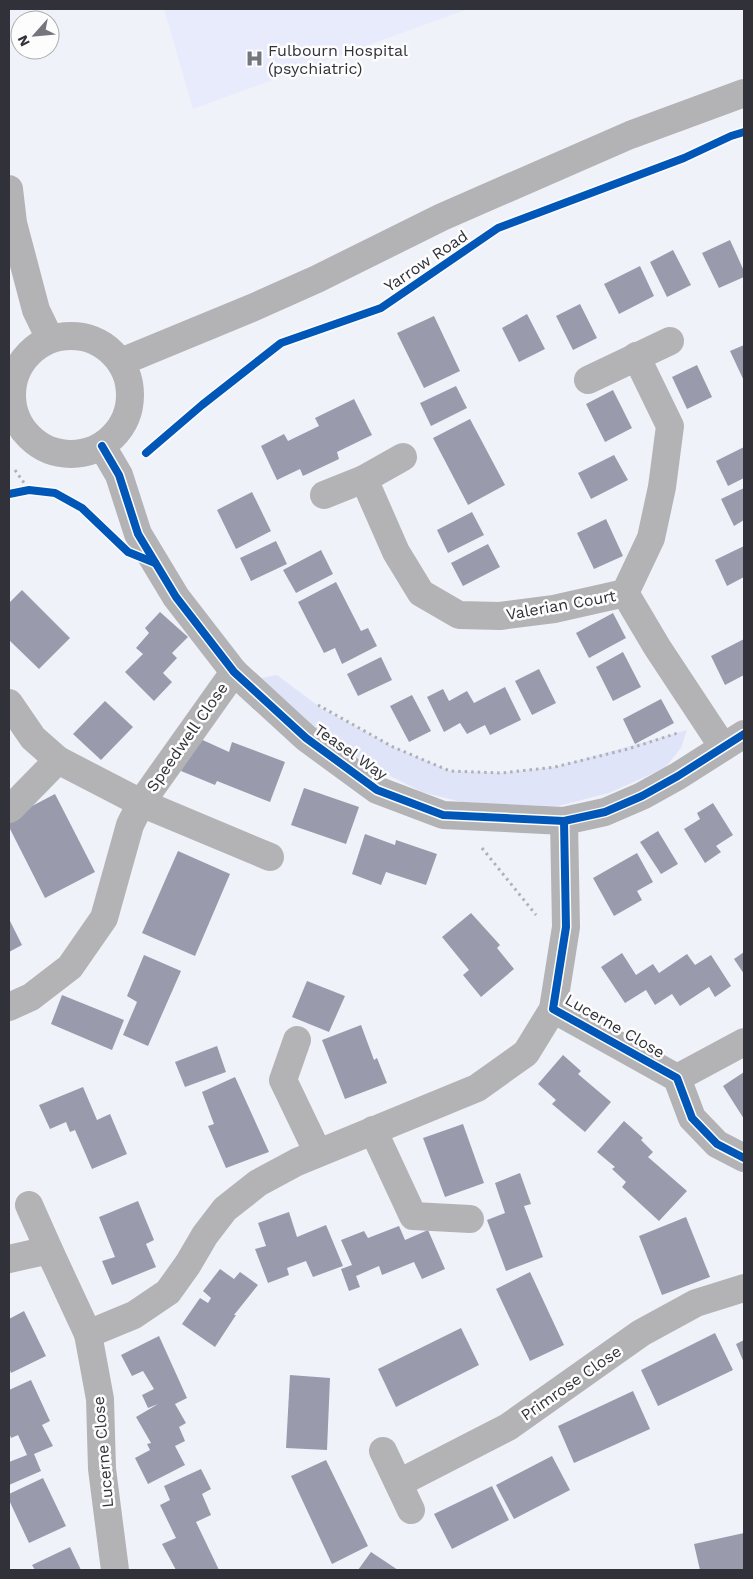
<svg xmlns="http://www.w3.org/2000/svg" width="753" height="1579" font-family="'Work Sans',sans-serif">
  <style>
    .built { fill: #e8ebfc }
    .green { fill: #e0e4f9 }
    .building { fill: #999bad }
    .lines { fill: none; stroke-linecap: round; stroke-linejoin: round }
    .path { stroke: #b0b1b4; stroke-width: 3; stroke-dasharray: 2.5 4; stroke-linecap: butt }
    .minor { stroke: #b3b3b6; stroke-width: 28 }
    .cycleway-casing { stroke: #fdfdfd; stroke-width: 11 }
    .cycleway { stroke: #0057b8; stroke-width: 8 }
    .labels { text-anchor: middle; dominant-baseline: central; stroke-width: 5; stroke-linejoin: round; paint-order: stroke }
    .poi-label { font-size: 16px; fill: #313239; stroke: #fdfdfd; text-anchor: start }
    .street-label { font-size: 16px; fill: #313239; stroke: #fdfdfd }
  </style>
  <rect width="100%" height="100%" fill="#f0f2fa"/>
  <path class="built" d="M164 9H468L193 109Z"/>
  <path class="green" d="M277 675 321 708 393 747 450 771 502 773 555 767 687 730 681 748 665 768 609 793 558 806 469 804 422 792 372 767 328 739 261 678Z"/>
  <g class="building">
    <path d="M730 240 744 271V277L719 288 702 253Z"/>
    <path d="M673 250 691 285 667 297 650 262Z"/>
    <path d="M640 266 654 296 619 314 604 284Z"/>
    <path d="M580 304 597 338 573 350 556 316Z"/>
    <path d="M527 314 545 349 519 362 502 328Z"/>
    <path d="M434 316 460 371 424 388 397 333Z"/>
    <path d="M744 345V381L730 351Z"/>
    <path d="M697 365 712 397 687 409 672 377Z"/>
    <path d="M456 386 467 408 431 426 420 403Z"/>
    <path d="M613 390 632 428 605 442 586 404Z"/>
    <path d="M354 399 372 435 337 452 339 459 303 476 300 469 277 480 261 446 284 434 288 441 319 426 315 418Z"/>
    <path d="M470 419 505 485 468 505 433 438Z"/>
    <path d="M744 447V478L728 486 716 461Z"/>
    <path d="M614 455 628 480 591 499 578 473Z"/>
    <path d="M744 488V520L734 526 721 499Z"/>
    <path d="M252 492 271 531 236 549 217 510Z"/>
    <path d="M472 512 484 535 448 553 437 530Z"/>
    <path d="M606 519 623 556 594 569 577 533Z"/>
    <path d="M276 541 287 564 251 581 240 558Z"/>
    <path d="M488 544 500 567 463 586 451 563Z"/>
    <path d="M744 546V577L727 586 715 560Z"/>
    <path d="M321 550 333 574 296 593 283 570Z"/>
    <path d="M336 582 361 631 368 628 377 646 342 664 335 648 324 653 298 602Z"/>
    <path d="M22 590 70 638 39 669 9 640V603Z"/>
    <path d="M160 612 188 637 172 653 177 658 163 673 172 682 154 701 125 672 143 654 136 648 149 633 145 628Z"/>
    <path d="M613 613 626 638 589 658 576 633Z"/>
    <path d="M744 639V675L725 685 711 656Z"/>
    <path d="M623 652 641 687 613 701 596 667Z"/>
    <path d="M381 657 392 680 358 696 347 674Z"/>
    <path d="M539 669 556 703 532 715 515 681Z"/>
    <path d="M505 687 521 720 490 735 485 725 467 734 460 723 444 732 427 697 443 689 449 701 467 691 474 703Z"/>
    <path d="M412 695 431 731 409 742 390 706Z"/>
    <path d="M661 699 674 723 635 744 623 719Z"/>
    <path d="M105 701 133 727 101 760 73 734Z"/>
    <path d="M196 737 229 752 232 742 285 762 270 802 217 781 215 785 181 771Z"/>
    <path d="M304 788 359 807 346 844 291 825Z"/>
    <path d="M55 794 95 872 45 898 9 827V818Z"/>
    <path d="M713 803 733 835 716 846 721 852 705 863 684 829 700 819 697 813Z"/>
    <path d="M658 831 678 864 661 874 640 842Z"/>
    <path d="M365 834 395 845 396 840 437 854 426 885 386 872 381 885 352 874Z"/>
    <path d="M178 851 230 874 195 956 142 933Z"/>
    <path d="M637 853 653 882 637 891 642 900 614 916 593 878Z"/>
    <path d="M471 913 500 945 497 948 514 969 481 997 463 975 469 970 442 937Z"/>
    <path d="M9 919 22 945 9 952Z"/>
    <path d="M744 952V974L734 959Z"/>
    <path d="M622 953 636 975 653 964 659 973 687 954 695 965 711 955 731 986 715 997 709 987 680 1006 672 994 655 1005 646 990 625 1003 601 967Z"/>
    <path d="M144 955 181 971 148 1046 123 1035 137 1002 127 996Z"/>
    <path d="M307 981 345 996 329 1032 292 1017Z"/>
    <path d="M62 995 124 1020 112 1050 51 1024Z"/>
    <path d="M361 1025 374 1060 377 1058 387 1083 345 1099 322 1040Z"/>
    <path d="M217 1046 226 1072 185 1087 175 1062Z"/>
    <path d="M563 1055 581 1071 578 1074 611 1102 585 1132 552 1104 556 1100 538 1084Z"/>
    <path d="M744 1072V1119L723 1086Z"/>
    <path d="M235 1077 269 1152 226 1168 208 1126 214 1124 202 1092Z"/>
    <path d="M83 1087 97 1120 110 1114 127 1154 92 1169 75 1130 70 1132 66 1122 50 1129 39 1105Z"/>
    <path d="M624 1121 643 1138 641 1140 653 1152 648 1157 687 1191 659 1221 622 1187 626 1182 612 1169 615 1167 597 1152Z"/>
    <path d="M463 1124 484 1183 445 1197 423 1138Z"/>
    <path d="M520 1173 531 1204 524 1206 543 1257 506 1271 487 1220 505 1213 495 1183Z"/>
    <path d="M138 1201 154 1240 146 1244 156 1267 112 1285 102 1261 115 1257 99 1217Z"/>
    <path d="M289 1212 297 1237 326 1225 343 1266 313 1277 306 1261 287 1268 289 1275 268 1283 255 1249 266 1246 258 1223Z"/>
    <path d="M686 1217 710 1277 662 1295 639 1236Z"/>
    <path d="M399 1226 405 1240 428 1230 445 1269 422 1279 414 1262 382 1275 379 1266 356 1276 360 1287 349 1291 341 1269 352 1265 341 1240 364 1231 368 1238Z"/>
    <path d="M220 1269 234 1279 240 1272 258 1285 234 1315H236L215 1347 182 1324 200 1298 208 1303 211 1298 203 1291Z"/>
    <path d="M530 1272 564 1345 530 1361 496 1289Z"/>
    <path d="M24 1311 46 1356 11 1373 9 1368V1319Z"/>
    <path d="M461 1328 479 1365 396 1407 378 1369Z"/>
    <path d="M715 1333 733 1370 658 1406 641 1370Z"/>
    <path d="M159 1336 187 1398 175 1404 186 1423 179 1427 185 1441 175 1446 185 1465 148 1484 135 1458 150 1450 147 1444 151 1443 136 1417 158 1404 148 1408 142 1395 154 1389 143 1371 132 1376 121 1355Z"/>
    <path d="M744 1340V1363L736 1344Z"/>
    <path d="M290 1375 330 1378 327 1450 286 1448Z"/>
    <path d="M31 1380 50 1421 42 1425 53 1446 34 1454 41 1471 9 1485V1462L27 1455 18 1435 11 1438 9 1433V1390Z"/>
    <path d="M633 1391 650 1429 574 1463 558 1426Z"/>
    <path d="M552 1456 570 1490 514 1519 496 1485Z"/>
    <path d="M326 1460 368 1546 332 1564 291 1476Z"/>
    <path d="M201 1469 211 1489 202 1494 211 1515 196 1522 219 1570H176L162 1544 176 1538 160 1505 170 1500 164 1486Z"/>
    <path d="M43 1478 66 1526 29 1543 9 1500V1494Z"/>
    <path d="M492 1486 509 1520 452 1549 434 1514Z"/>
    <path d="M744 1533V1570H700L694 1544Z"/>
    <path d="M70 1547 81 1570H35L32 1565Z"/>
    <path d="M371 1552 398 1570H358Z"/>
  </g>
  <g class="lines">
    <g class="path">
      <path d="M15 470 29 490"/>
      <path d="M318 705 393 747 450 771 502 773 555 767 628 749 678 733"/>
      <path d="M482 848 536 915"/>
    </g>
    <g class="minor">
      <path d="M9 189 13 223 36 310 50 339"/>
      <circle cx="71" cy="395" r="59"/>
      <path d="M121 362 252 308 317 279 442 217 630 135 744 93"/>
      <path d="M588 380 670 341"/>
      <path d="M102 446 119 475 138 534 176 597 234 672 306 738 377 790 443 815 564 821 605 812 642 796 678 776 744 734"/>
      <path d="M364 479 396 552 421 593 459 615 500 616 554 609 625 593 651 538 662 487 670 426 636 356"/>
      <path d="M324 495 364 479 403 457"/>
      <path d="M625 593 657 647 723 747"/>
      <path d="M9 703 33 738 58 760 141 803 270 857"/>
      <path d="M9 809 12 807 58 760"/>
      <path d="M9 1007 31 997 70 967 104 918 130 825 141 803 234 672"/>
      <path d="M553 1009 677 1078 692 1118 717 1144 744 1158"/>
      <path d="M297 1040 283 1080 318 1153"/>
      <path d="M677 1078 744 1042"/>
      <path d="M373 1130 413 1216 470 1219"/>
      <path d="M29 1205 49 1250"/>
      <path d="M9 1259 49 1250 88 1334"/>
      <path d="M383 1451 411 1510"/>
      <path d="M399 1483 508 1427 641 1333 696 1303 744 1288"/>
      <path d="M115 1570 102 1469 100 1399 88 1334 134 1315 168 1292 188 1264 205 1235 225 1209 258 1183 297 1162 477 1088 526 1053 553 1009 566 927 564 821"/>
    </g>
    <defs>
      <g id="cycleway">
        <path d="M102 446 119 475 138 534 176 597 234 672 306 738 377 790 443 815 564 821 605 812 642 796 678 776 744 734"/>
        <path d="M146 453 202 405 281 343 381 308 498 228 684 158 731 136 744 132"/>
        <path d="M9 494 29 490 55 493 82 508 128 552 155 563"/>
        <path d="M564 821 566 927 553 1009 677 1078 692 1118 717 1144 744 1158"/>
      </g>
    </defs>
    <use href="#cycleway" class="cycleway-casing"/>
    <use href="#cycleway" class="cycleway"/>
  </g>
  <defs>
    <symbol id="hospital-bare" viewBox="-9 -9 18 18"><path d="M-5-5h3v3.5h4V-5h3V5h-3V1.5h-4V5h-3Z" fill="#74757d" stroke="#fdfdfd" stroke-width="2.5" paint-order="stroke"/></symbol>
  </defs>
  <g fill-rule="evenodd">
    <use href="#hospital-bare" x="242" y="46" width="25" height="25"/>
  </g>
  <g class="labels">
    <g class="poi-label">
      <text x="268" y="50">Fulbourn Hospital<tspan x="268" dy="18">(psychiatric)</tspan></text>
    </g>
    <g class="street-label">
      <text transform="translate(426 261) rotate(-34)">Yarrow Road</text>
      <text transform="translate(561 605) rotate(-10)">Valerian Court</text>
      <text transform="translate(187 737) rotate(-55)">Speedwell Close</text>
      <text transform="translate(351 752) rotate(35)">Teasel Way</text>
      <text transform="translate(615 1026) rotate(30)">Lucerne Close</text>
      <text transform="translate(571 1383) rotate(-35)">Primrose Close</text>
      <text transform="translate(103 1452) rotate(-95)">Lucerne Close</text>
    </g>
  </g>
  <rect width="753" height="1579" fill="none" stroke="#313239" stroke-width="20"/>
  <g transform="translate(35 35) rotate(243)"><circle r="24" fill="#fdfdfd" stroke="#abacaf"/>
  <path d="M0-4L9 19L0 12L-9 19Z" fill="#74757d"/>
  <text y="-8" font-size="14" font-weight="bold" text-anchor="middle" fill="#313239">N</text>
  </g>
</svg>
